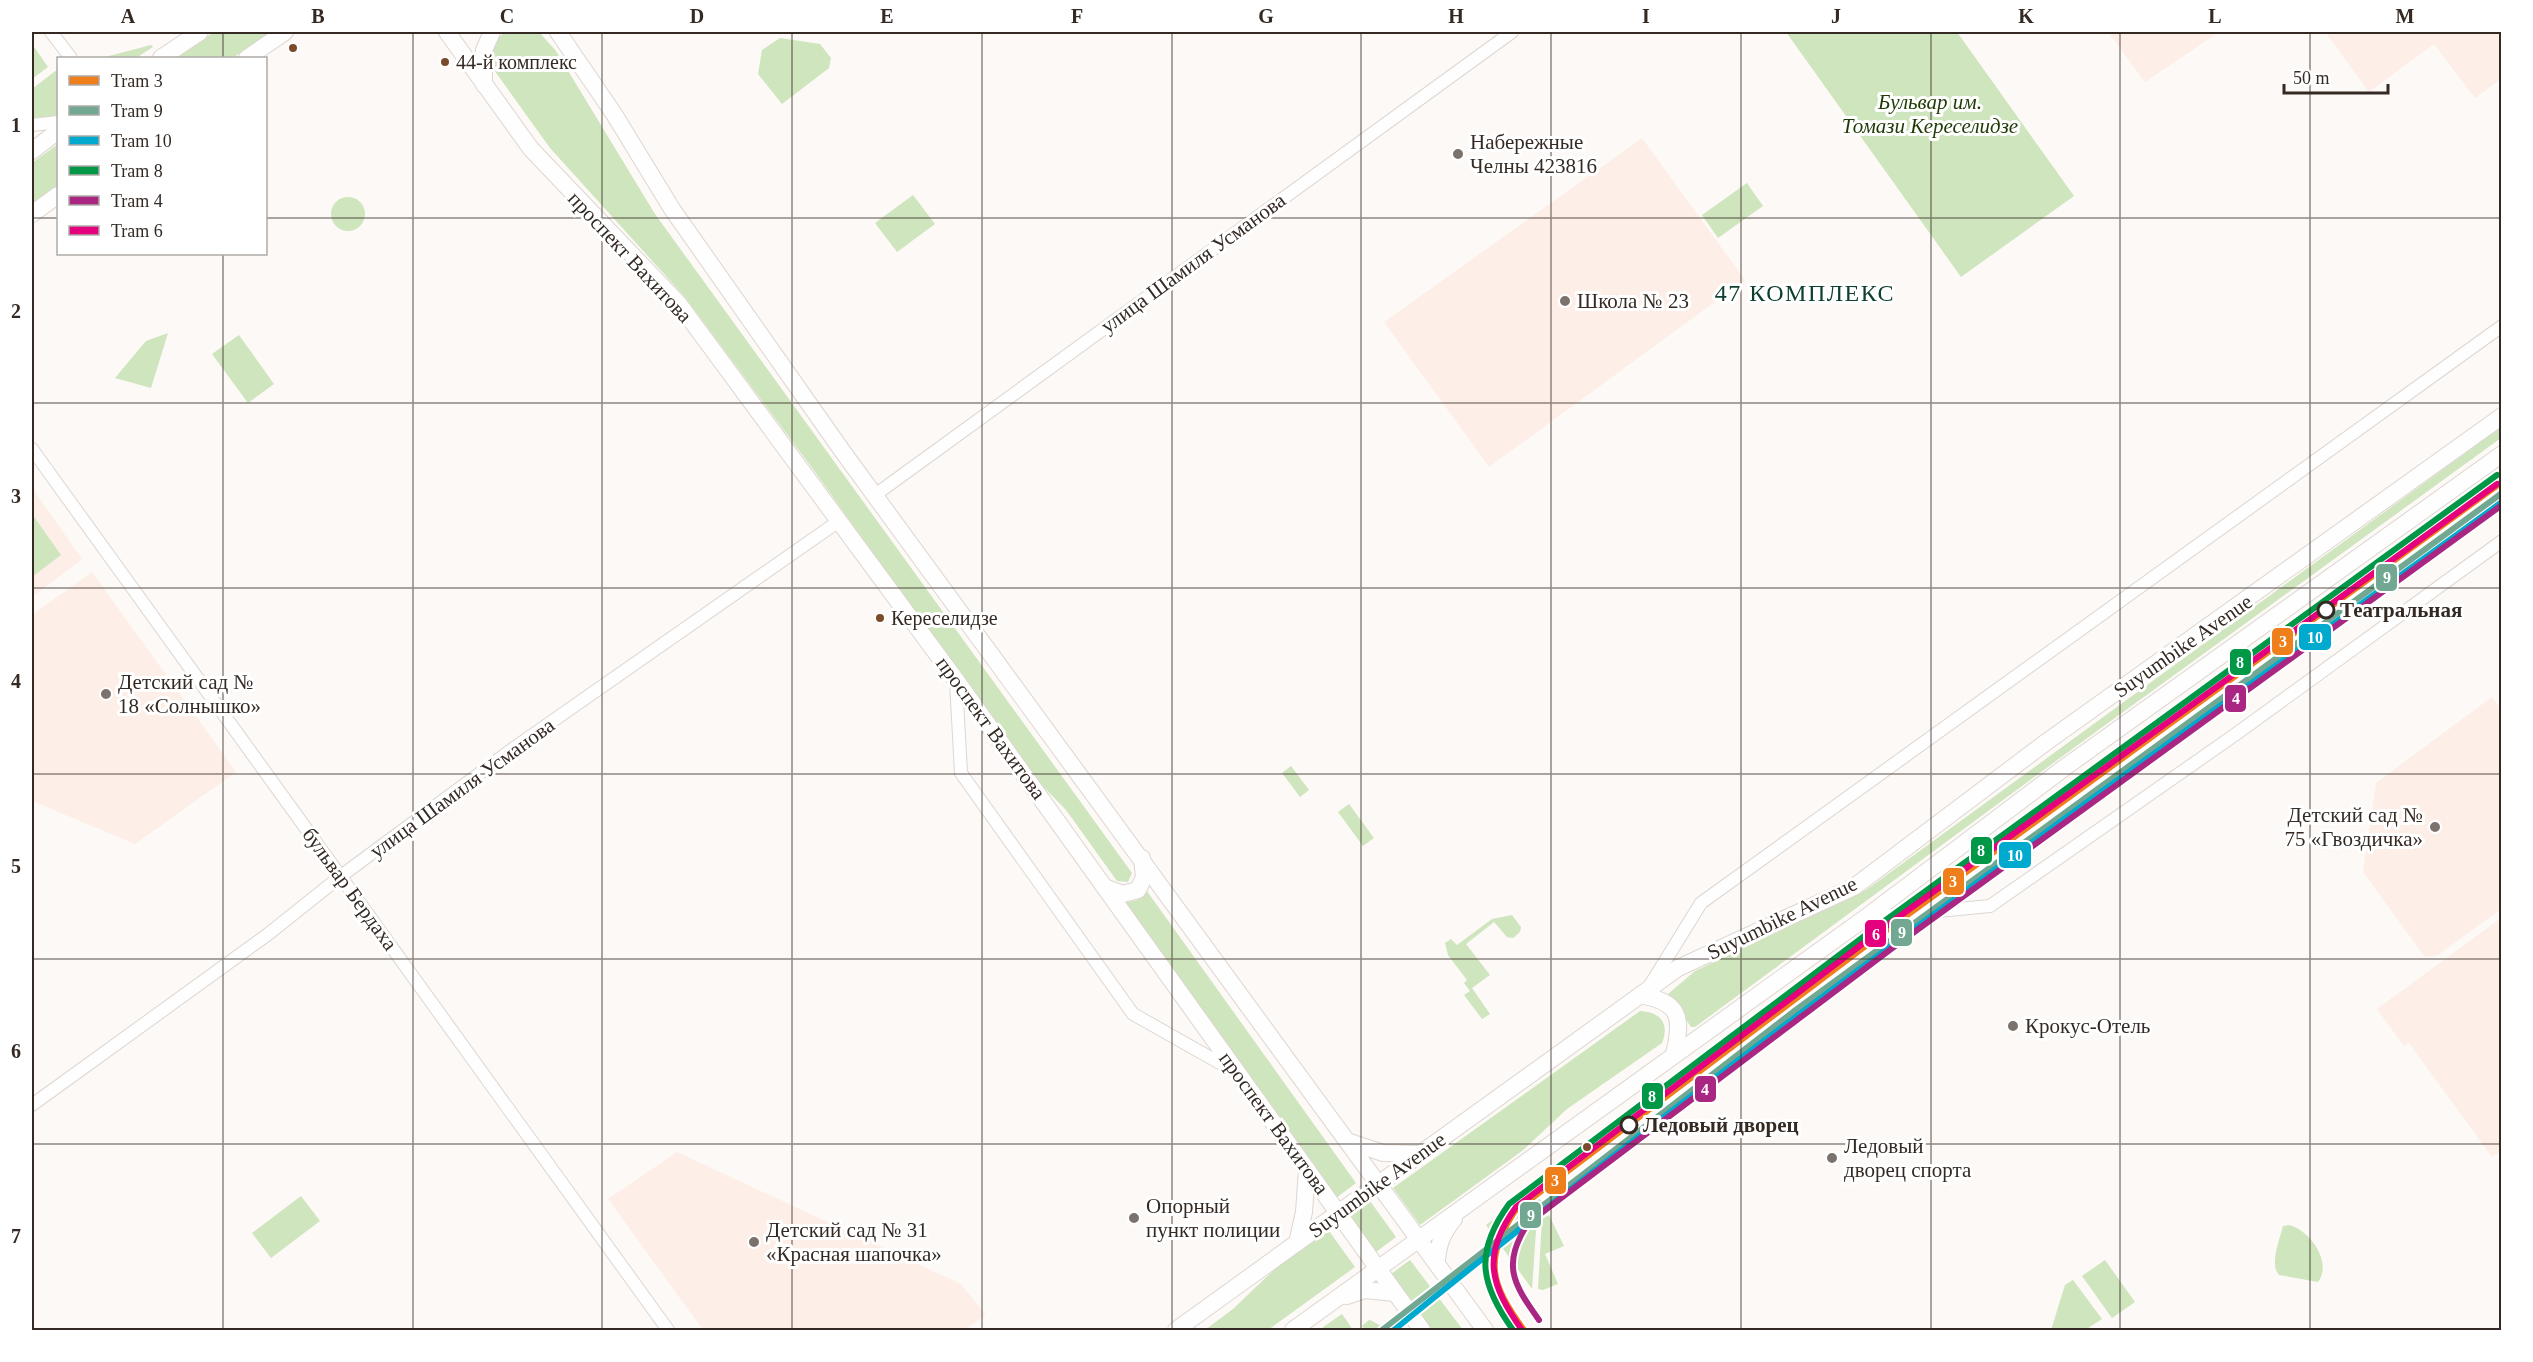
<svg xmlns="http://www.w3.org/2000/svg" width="2533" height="1362" font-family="'Times New Roman',serif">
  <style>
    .built { fill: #fdefe7 }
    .green { fill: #cfe5be }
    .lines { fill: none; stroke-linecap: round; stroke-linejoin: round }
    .minor-casing { stroke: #ddd6d0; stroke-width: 14 }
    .secondary-casing { stroke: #ddd6d0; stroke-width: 18 }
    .minor { stroke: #fffefe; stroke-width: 12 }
    .secondary { stroke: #fffefe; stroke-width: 16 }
    .tram-1-casing { stroke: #fff; stroke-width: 10 }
    .tram-2-casing { stroke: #fff; stroke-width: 10 }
    .tram-3-casing { stroke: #fff; stroke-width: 10 }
    .tram-4-casing { stroke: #fff; stroke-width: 10 }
    .tram-5-casing { stroke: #fff; stroke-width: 10 }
    .tram-6-casing { stroke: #fff; stroke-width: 10 }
    .tram-1 { stroke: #ef7f1b; stroke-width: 6 }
    .tram-2 { stroke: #72a891; stroke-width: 6 }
    .tram-3 { stroke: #00a9ce; stroke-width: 6 }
    .tram-4 { stroke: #009746; stroke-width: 6 }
    .tram-5 { stroke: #a92683; stroke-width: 6 }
    .tram-6 { stroke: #e5007d; stroke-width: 6 }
    .grid { fill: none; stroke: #352a23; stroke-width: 1.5; stroke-opacity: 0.55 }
    .bus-dot { fill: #7a4b2a; stroke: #fff; stroke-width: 2 }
    .poi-dot { fill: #7b726d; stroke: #fff; stroke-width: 2 }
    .stop-dot { fill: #fff; stroke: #352a23; stroke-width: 3 }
    .labels { text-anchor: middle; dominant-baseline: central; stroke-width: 6; stroke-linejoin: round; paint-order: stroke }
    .bus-label { font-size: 20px; fill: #352a23; stroke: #fff; text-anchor: start }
    .park-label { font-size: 21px; font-style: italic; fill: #1f3a05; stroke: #fff }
    .poi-label { font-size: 21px; fill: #352a23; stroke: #fff; text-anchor: start }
    .street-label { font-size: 21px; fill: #352a23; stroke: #fff }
    .stop-label { font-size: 21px; font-weight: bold; fill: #352a23; stroke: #fff; text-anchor: start }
    .quarter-label { font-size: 24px; letter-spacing: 1.5px; fill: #0f402f; stroke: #fff }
    .line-badge { stroke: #fff; stroke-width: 2 }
    .badge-label { font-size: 16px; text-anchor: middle; font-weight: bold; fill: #fff }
    .neatline { fill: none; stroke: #352a23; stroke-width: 2 }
    .grid-label { font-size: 20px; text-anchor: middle; font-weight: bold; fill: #352a23 }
  </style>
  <rect width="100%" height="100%" fill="#fcf9f6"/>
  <g class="built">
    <path d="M2108 32H2219L2145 82Z"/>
    <path d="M2325 32H2501V79L2475 98 2434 44 2369 92Z"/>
    <path d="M1642 138 1745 280 1489 467 1384 322Z"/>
    <path d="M32 488 82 559 32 597Z"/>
    <path d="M92 572 236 772 135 844 32 801V615Z"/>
    <path d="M2492 697 2502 711 2501 909 2438 955 2425 957 2363 872 2376 783Z"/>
    <path d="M2501 918 2502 1150 2492 1157 2409 1043 2404 1046 2377 1009Z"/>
    <path d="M677 1152 961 1284 986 1315 964 1330H703L608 1199Z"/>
  </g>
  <g class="green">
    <path d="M214 32H270L233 58H176Z"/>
    <path d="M505 32H539L556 51 655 214 1132 873 1128 882 1117 881 1066 810 1030 773 815 472 684 296 550 148 494 70C490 56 492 41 505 32Z"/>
    <path d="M1786 32H1957L2074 196 1961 277Z"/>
    <path d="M780 38 820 44 831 58 829 68 782 104 758 74 762 50Z"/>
    <path d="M32 44 48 67 32 79Z"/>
    <path d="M151 45 153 47 136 58H79L78 57H105Z"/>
    <path d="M58 69V116L32 121V89Z"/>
    <path d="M58 144V186L32 205V163Z"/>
    <path d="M1747 183 1763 206 1718 238 1702 215Z"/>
    <path d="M913 195 935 224 897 252 875 223Z"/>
    <circle cx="348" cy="214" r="17"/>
    <path d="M168 333 151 388 115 378 146 341Z"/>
    <path d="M239 335 274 384 248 403 212 354Z"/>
    <path d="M2501 427V438L2086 739 1695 1027H1691L1668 994 1695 971 1866 890Z"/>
    <path d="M32 514 61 555 32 577Z"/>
    <path d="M1291 766 1309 790 1300 797 1282 773Z"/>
    <path d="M1349 804 1374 838 1363 846 1338 812Z"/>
    <path d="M1144 887 1356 1183 1336 1198 1124 903 1137 900Z"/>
    <path d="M1512 915 1521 927 1520 932 1513 938 1507 937 1494 922 1466 944 1490 975 1472 988 1490 1014 1482 1019 1464 995 1470 991 1464 983 1467 980 1448 955 1445 943 1451 939 1457 945 1492 919Z"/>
    <path d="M1640 1011C1660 1012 1670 1023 1662 1043L1567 1109 1522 1151 1420 1225 1393 1188Z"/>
    <path d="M1532 1189 1547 1209 1537 1216 1532 1289 1486 1225Z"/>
    <path d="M301 1196 320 1221 271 1258 252 1233Z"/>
    <path d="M1370 1201 1396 1237 1376 1252 1349 1217Z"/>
    <path d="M1549 1215 1564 1246 1545 1254 1558 1284 1543 1290 1538 1289 1542 1219Z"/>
    <path d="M2289 1225C2310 1230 2333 1263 2318 1282L2279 1275C2269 1264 2280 1239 2283 1226Z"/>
    <path d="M1329 1231 1355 1267 1268 1330H1205L1233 1309 1278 1266Z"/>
    <path d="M1410 1260 1463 1330H1432L1391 1274Z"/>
    <path d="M2105 1260 2135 1302 2112 1318 2082 1276Z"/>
    <path d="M2073 1280 2102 1319 2085 1330H2051L2065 1285Z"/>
    <path d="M1342 1314 1353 1330H1319Z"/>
    <path d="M1369 1320H1370L1389 1330H1365L1362 1326Z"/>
  </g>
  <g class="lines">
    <defs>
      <g id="minor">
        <path d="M51 32 71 58"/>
        <path d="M32 125 58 122"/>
        <path d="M32 449 668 1330"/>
        <path d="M875 495 1512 32"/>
        <path d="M956 681 961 773 1133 1014 1234 1071"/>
        <path d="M1866 918 1990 906 2236 734 2502 541"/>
        <path d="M1649 987 1701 903 2502 326"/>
        <path d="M32 1105 267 935 341 876 514 748 839 521"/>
      </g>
      <g id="secondary">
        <path d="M447 32 531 149 679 304 956 680 1422 1330"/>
        <path d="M558 32 614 114 672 209 843 452 1485 1330"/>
        <path d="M161 58 200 32"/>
        <path d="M247 58 285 32"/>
        <path d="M484 85V50L492 32"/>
        <path d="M32 151 58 131"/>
        <path d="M32 214 58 195"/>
        <path d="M1104 887 1123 894 1138 890 1144 877 1142 858"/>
        <path d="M1640 995C1680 1002 1683 1017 1674 1054"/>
        <path d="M1347 1141 1383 1153 1421 1154"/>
        <path d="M1297 1243 1304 1212 1307 1169"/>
        <path d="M1437 1261C1438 1244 1443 1232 1454 1219"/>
        <path d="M1347 1296 1365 1290 1395 1293"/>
        <path d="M1176 1330 1678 968 1854 887 2045 743 2502 416"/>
        <path d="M1293 1330 1865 918 2064 768 2502 454"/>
      </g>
    </defs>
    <use href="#minor" class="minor-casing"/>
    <use href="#secondary" class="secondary-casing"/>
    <use href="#minor" class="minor"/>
    <use href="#secondary" class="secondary"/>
    <defs>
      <path id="tram-1" d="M1524 1330C1491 1284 1483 1261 1515 1211L1884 932 2502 482"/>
      <path id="tram-2" d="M1382 1330 1793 1012 2502 493"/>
      <path id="tram-3" d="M1394 1330C1751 1039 2128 773 2502 502"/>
      <path id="tram-4" d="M1513 1330C1480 1284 1474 1252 1509 1204L1879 925 2497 475"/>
      <path id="tram-5" d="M1539 1320C1512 1282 1502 1265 1528 1223L1895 946 2502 505"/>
      <path id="tram-6" d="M1522 1330C1490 1285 1481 1255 1516 1207L1882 929 2497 484"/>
    </defs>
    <use href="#tram-1" class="tram-1-casing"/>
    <use href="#tram-2" class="tram-2-casing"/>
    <use href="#tram-3" class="tram-3-casing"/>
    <use href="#tram-4" class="tram-4-casing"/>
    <use href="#tram-5" class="tram-5-casing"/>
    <use href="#tram-6" class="tram-6-casing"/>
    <use href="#tram-1" class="tram-1"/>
    <use href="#tram-2" class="tram-2"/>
    <use href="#tram-3" class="tram-3"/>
    <use href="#tram-4" class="tram-4"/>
    <use href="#tram-5" class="tram-5"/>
    <use href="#tram-6" class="tram-6"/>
  </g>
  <path class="grid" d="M223 32V58M413 32V1330M602 32V1330M792 32V1330M982 32V1330M1172 32V1330M1361 32V1330M1551 32V1330M1741 32V1330M1931 32V1330M2120 32V1330M2310 32V1330M32 218H58M266 218H2502M223 254V1330M32 403H2502M32 588H2502M32 774H2502M32 959H2502M32 1144H2502"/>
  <g class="bus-dot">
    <circle cx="293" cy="48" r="5"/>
    <circle cx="445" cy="62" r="5"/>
    <circle cx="880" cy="618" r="5"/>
    <circle cx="1587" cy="1147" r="5"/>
  </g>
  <g class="poi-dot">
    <circle cx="1458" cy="154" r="6"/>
    <circle cx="1565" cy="301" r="6"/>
    <circle cx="106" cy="694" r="6"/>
    <circle cx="2435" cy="827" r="6"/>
    <circle cx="2013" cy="1026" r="6"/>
    <circle cx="1832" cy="1158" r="6"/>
    <circle cx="1134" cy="1218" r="6"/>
    <circle cx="754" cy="1242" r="6"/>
  </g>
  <g class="stop-dot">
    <circle cx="2326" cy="610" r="8"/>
    <circle cx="1629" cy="1125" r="8"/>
  </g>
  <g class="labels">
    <g class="bus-label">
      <text x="456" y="62">44-й комплекс</text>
      <text x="891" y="618">Кереселидзе</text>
    </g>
    <g class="park-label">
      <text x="1930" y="102">Бульвар им.<tspan x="1930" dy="24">Томази Кереселидзе</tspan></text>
    </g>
    <g class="poi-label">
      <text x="1470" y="142">Набережные<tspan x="1470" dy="24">Челны 423816</tspan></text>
      <text x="1577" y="301">Школа № 23</text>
      <text x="118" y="682">Детский сад №<tspan x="118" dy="24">18 «Солнышко»</tspan></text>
      <text x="2423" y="815" text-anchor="end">Детский сад №<tspan x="2423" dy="24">75 «Гвоздичка»</tspan></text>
      <text x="2025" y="1026">Крокус-Отель</text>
      <text x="1844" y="1146">Ледовый<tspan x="1844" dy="24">дворец спорта</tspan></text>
      <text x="1146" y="1206">Опорный<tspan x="1146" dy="24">пункт полиции</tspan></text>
      <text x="766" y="1230">Детский сад № 31<tspan x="766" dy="24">«Красная шапочка»</tspan></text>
    </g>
    <g class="street-label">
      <text transform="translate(630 257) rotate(47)">проспект Вахитова</text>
      <text transform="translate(1193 263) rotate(-36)">улица Шамиля Усманова</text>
      <text transform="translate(2183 646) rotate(-35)">Suyumbike Avenue</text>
      <text transform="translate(991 728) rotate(54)">проспект Вахитова</text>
      <text transform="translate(462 788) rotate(-36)">улица Шамиля Усманова</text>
      <text transform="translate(350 889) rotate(54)">бульвар Бердаха</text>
      <text transform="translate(1782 918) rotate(-26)">Suyumbike Avenue</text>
      <text transform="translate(1274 1123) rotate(54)">проспект Вахитова</text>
      <text transform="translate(1377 1185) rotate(-36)">Suyumbike Avenue</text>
    </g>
    <g class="stop-label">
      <text x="2340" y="610">Театральная</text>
      <text x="1643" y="1125">Ледовый дворец</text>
    </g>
    <g class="quarter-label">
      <text x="1805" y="293">47 КОМПЛЕКС</text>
    </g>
  </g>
  <g class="line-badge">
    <rect x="2375" y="563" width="23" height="29" rx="6" fill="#72a891"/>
    <rect x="2298" y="623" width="34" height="28" rx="6" fill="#00a9ce"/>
    <rect x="2271" y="627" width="23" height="29" rx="6" fill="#ef7f1b"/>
    <rect x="2229" y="648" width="23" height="28" rx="6" fill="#009746"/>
    <rect x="2224" y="684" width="23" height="29" rx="6" fill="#a92683"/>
    <rect x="1970" y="836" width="23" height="29" rx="6" fill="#009746"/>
    <rect x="1998" y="841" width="34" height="28" rx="6" fill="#00a9ce"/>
    <rect x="1942" y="867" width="23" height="29" rx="6" fill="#ef7f1b"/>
    <rect x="1890" y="918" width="23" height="29" rx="6" fill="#72a891"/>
    <rect x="1864" y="919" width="23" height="29" rx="6" fill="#e5007d"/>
    <rect x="1694" y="1075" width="23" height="28" rx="6" fill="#a92683"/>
    <rect x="1641" y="1082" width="23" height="28" rx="6" fill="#009746"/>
    <rect x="1544" y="1166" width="23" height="29" rx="6" fill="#ef7f1b"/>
    <rect x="1519" y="1201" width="23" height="28" rx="6" fill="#72a891"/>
  </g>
  <g class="badge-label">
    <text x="2387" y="583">9</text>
    <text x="2315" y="643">10</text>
    <text x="2283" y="647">3</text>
    <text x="2240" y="668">8</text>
    <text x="2236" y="704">4</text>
    <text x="1981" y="856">8</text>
    <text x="2015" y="861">10</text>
    <text x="1953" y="887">3</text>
    <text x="1902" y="938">9</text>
    <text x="1876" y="940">6</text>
    <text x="1705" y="1095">4</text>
    <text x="1652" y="1102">8</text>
    <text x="1555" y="1186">3</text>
    <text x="1531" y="1221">9</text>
  </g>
  <rect width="2533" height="1362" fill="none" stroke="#ffffff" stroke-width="66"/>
  <rect x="57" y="57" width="210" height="198" fill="#ffffff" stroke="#aeaaa7" stroke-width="1.5"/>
  <rect x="69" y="76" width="30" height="9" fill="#ef7f1b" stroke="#aeaaa7" stroke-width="1.5"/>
  <text x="111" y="87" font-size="18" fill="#352a23">Tram 3</text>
  <rect x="69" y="106" width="30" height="9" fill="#72a891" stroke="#aeaaa7" stroke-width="1.5"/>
  <text x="111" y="117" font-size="18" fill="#352a23">Tram 9</text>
  <rect x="69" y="136" width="30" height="9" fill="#00a9ce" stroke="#aeaaa7" stroke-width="1.5"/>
  <text x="111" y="147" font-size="18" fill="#352a23">Tram 10</text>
  <rect x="69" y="166" width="30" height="9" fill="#009746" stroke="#aeaaa7" stroke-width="1.5"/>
  <text x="111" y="177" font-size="18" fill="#352a23">Tram 8</text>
  <rect x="69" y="196" width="30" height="9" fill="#a92683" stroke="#aeaaa7" stroke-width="1.5"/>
  <text x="111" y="207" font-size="18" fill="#352a23">Tram 4</text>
  <rect x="69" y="226" width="30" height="9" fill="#e5007d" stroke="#aeaaa7" stroke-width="1.5"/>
  <text x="111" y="237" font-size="18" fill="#352a23">Tram 6</text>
  <path d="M2284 84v9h104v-9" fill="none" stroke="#352a23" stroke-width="3"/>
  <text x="2293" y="84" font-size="18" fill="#352a23" stroke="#ffffff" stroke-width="4.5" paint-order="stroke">50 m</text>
  <rect x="33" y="33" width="2467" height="1296" class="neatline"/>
  <g class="grid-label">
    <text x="128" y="23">A</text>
    <text x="318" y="23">B</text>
    <text x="507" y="23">C</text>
    <text x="697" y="23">D</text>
    <text x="887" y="23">E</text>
    <text x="1077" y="23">F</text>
    <text x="1266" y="23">G</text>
    <text x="1456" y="23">H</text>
    <text x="1646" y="23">I</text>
    <text x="1836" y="23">J</text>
    <text x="2026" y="23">K</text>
    <text x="2215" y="23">L</text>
    <text x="2405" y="23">M</text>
    <text x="16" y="132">1</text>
    <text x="16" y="318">2</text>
    <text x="16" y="503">3</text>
    <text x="16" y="688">4</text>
    <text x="16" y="873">5</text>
    <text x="16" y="1058">6</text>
    <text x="16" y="1243">7</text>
  </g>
</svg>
